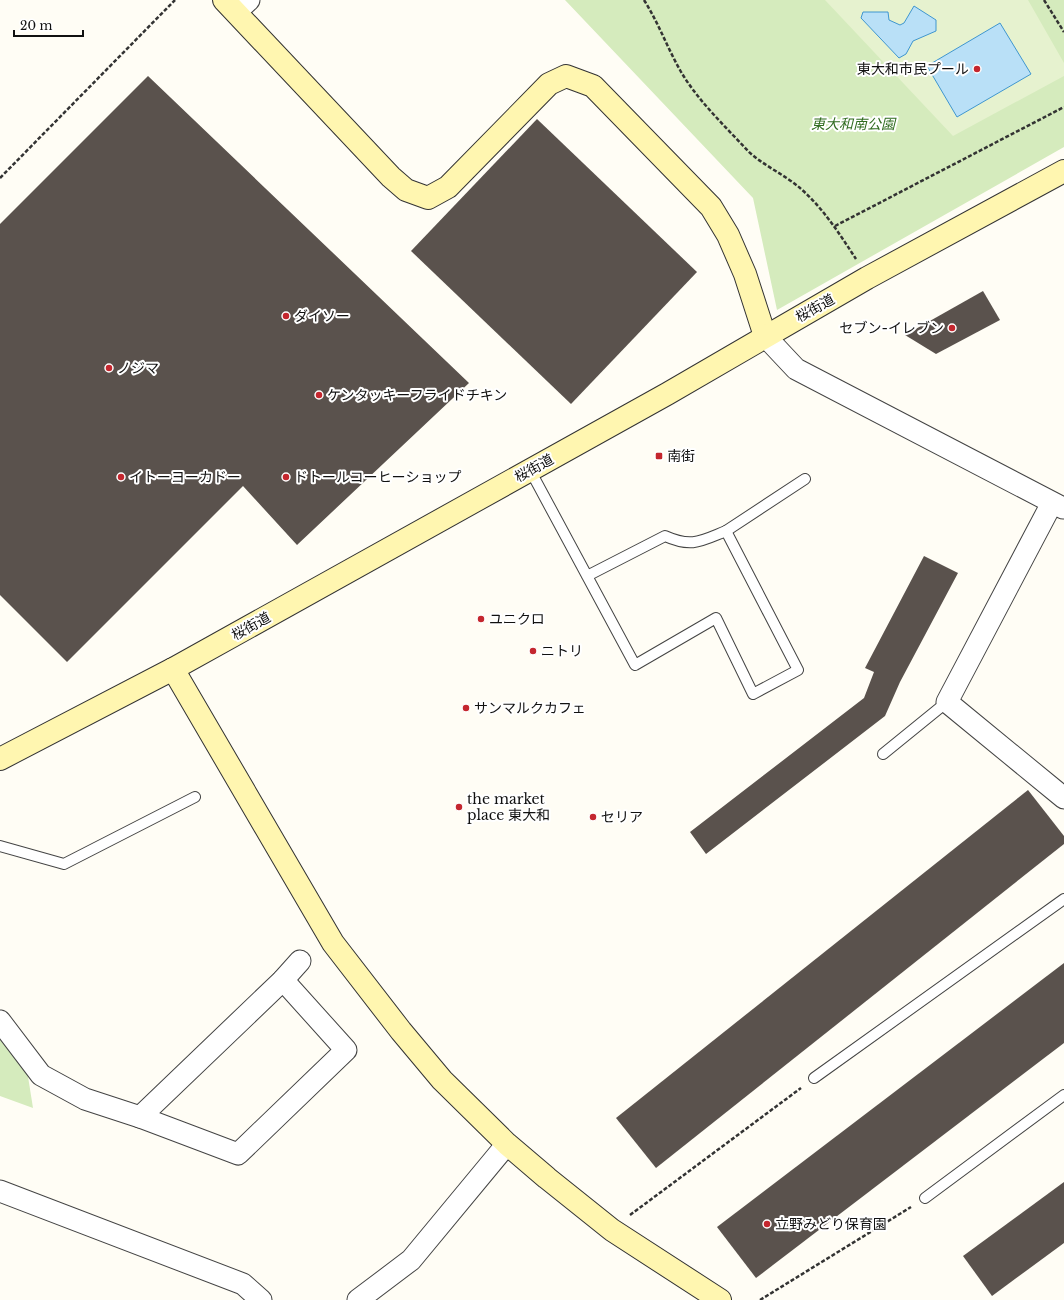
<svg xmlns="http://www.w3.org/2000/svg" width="1064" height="1300" font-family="'Libre Baskerville','Noto Sans JP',serif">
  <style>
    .green { fill: #d5ebbd }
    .pitch { fill: #e6f2cf }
    .water { fill: #b9e0f7; stroke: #3f96cf }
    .building { fill: #5a524d }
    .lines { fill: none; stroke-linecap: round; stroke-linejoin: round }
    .lane-casing { stroke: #444; stroke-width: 12 }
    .street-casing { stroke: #444; stroke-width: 23 }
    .secondary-casing { stroke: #333; stroke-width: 24 }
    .path { stroke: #333; stroke-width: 2.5; stroke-dasharray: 4 2; stroke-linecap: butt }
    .lane { stroke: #fff; stroke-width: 10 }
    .street { stroke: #fff; stroke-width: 21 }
    .secondary { stroke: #fff6b0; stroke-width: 22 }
    .poi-dot { fill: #c4262e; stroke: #fff; stroke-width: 1.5 }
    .labels { text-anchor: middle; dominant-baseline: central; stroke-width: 4; stroke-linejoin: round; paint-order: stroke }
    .poi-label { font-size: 14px; fill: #111; stroke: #fff; text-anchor: start }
    .park-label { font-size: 14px; font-style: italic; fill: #2f6b1f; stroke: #fff }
    .street-label { font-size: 14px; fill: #111; stroke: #fff }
  </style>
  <rect width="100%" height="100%" fill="#fffdf5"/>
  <g class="green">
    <path d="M565 0H1064V147L777 310 753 198Z"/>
    <path d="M0 1033 26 1064 33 1108 0 1096Z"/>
  </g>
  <path class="pitch" d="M825 0H1028L1064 63V76L953 136Z"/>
  <g class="water">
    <path d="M914 6 936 20V31L913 41 906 54 899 58 861 18 863 12H888L889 20 900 25 904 23Z"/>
    <path d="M1000 23 1031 74 957 117 927 66Z"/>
  </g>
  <g class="building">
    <path d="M148 76 469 383 297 545 243 486 67 662 0 595V224Z"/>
    <path d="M537 119 697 272 571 404 411 251Z"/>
    <path d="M983 291 1000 320 936 354 905 335Z"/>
    <path d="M924 556 958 573 900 682 885 716 706 854 690 832 864 698 874 672 865 668Z"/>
    <path d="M1028 790 1064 836V844L656 1168 616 1118Z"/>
    <path d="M1064 963V1043L756 1278 717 1227Z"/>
    <path d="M1064 1182V1243L992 1296 963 1256Z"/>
  </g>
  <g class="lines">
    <defs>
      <g id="lane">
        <path d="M530 470 635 665 716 618 753 694 798 670 726 531C701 541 692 548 665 536L587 576"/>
        <path d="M726 531 805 479"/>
        <path d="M883 754 947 702"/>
        <path d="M0 846 64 864 195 797"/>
        <path d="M814 1078 1064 899"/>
        <path d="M925 1198 1064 1095"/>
      </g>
      <g id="street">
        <path d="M236 12 249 0"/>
        <path d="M765 336 796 369 1063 508"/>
        <path d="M1052 503 947 702 1064 798"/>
        <path d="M0 1021 41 1075 85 1099 140 1117 283 980 300 961"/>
        <path d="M140 1117 238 1154 346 1050 283 980"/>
        <path d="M0 1191 243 1284 261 1300"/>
        <path d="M358 1300 411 1260 507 1144"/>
      </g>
      <g id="secondary">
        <path d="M224 0 391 177 406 190 428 198 448 187 549 84 566 76 593 86 711 207 728 235 745 274 765 336"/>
        <path d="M173 669 333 943 401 1031 442 1080 507 1144 547 1178 612 1230 720 1300"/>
        <path d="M0 759 173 669 667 394 867 278 1064 171"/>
      </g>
    </defs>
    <use href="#lane" class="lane-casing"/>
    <use href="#street" class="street-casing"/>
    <use href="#secondary" class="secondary-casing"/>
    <g class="path">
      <path d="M644 0C658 22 667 47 680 70 697 100 725 126 748 151 761 164 785 175 800 188 823 208 839 233 856 259"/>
      <path d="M1044 0 1064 32"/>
      <path d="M0 178 175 0"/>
      <path d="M835 226 1064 107"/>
      <path d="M630 1215 801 1088"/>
      <path d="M760 1300 911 1207"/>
    </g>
    <use href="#lane" class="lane"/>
    <use href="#street" class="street"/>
    <use href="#secondary" class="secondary"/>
  </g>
  <g class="poi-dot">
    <circle cx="977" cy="69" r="4"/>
    <circle cx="286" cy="316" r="4"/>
    <circle cx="952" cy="328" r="4"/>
    <circle cx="109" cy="368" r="4"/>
    <circle cx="319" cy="395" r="4"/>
    <rect x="655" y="452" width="8" height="8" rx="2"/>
    <circle cx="121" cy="477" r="4"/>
    <circle cx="286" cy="477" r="4"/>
    <circle cx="481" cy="619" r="4"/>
    <circle cx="533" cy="651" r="4"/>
    <circle cx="466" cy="708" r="4"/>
    <circle cx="459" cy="807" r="4"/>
    <circle cx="593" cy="817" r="4"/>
    <circle cx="767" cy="1224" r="4"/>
  </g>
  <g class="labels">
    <g class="poi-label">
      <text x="969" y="69" text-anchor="end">東大和市民プール</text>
      <text x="294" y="316">ダイソー</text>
      <text x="944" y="328" text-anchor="end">セブン-イレブン</text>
      <text x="117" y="368">ノジマ</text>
      <text x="327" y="395">ケンタッキーフライドチキン</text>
      <text x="667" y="456">南街</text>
      <text x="129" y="477">イトーヨーカドー</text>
      <text x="294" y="477">ドトールコーヒーショップ</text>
      <text x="489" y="619">ユニクロ</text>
      <text x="541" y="651">ニトリ</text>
      <text x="474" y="708">サンマルクカフェ</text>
      <text x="467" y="799">the market<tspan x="467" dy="16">place 東大和</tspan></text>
      <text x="601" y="817">セリア</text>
      <text x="775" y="1224">立野みどり保育園</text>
    </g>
    <g class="park-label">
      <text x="853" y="124">東大和南公園</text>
    </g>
    <g class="street-label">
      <text transform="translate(815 308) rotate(-29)">桜街道</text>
      <text transform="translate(534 468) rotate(-29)">桜街道</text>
      <text transform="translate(251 626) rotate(-29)">桜街道</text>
    </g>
  </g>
  <path d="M14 30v6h69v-6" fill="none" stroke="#111111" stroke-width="2"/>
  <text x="20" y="30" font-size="12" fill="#111111" stroke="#ffffff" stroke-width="3" paint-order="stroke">20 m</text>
</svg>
